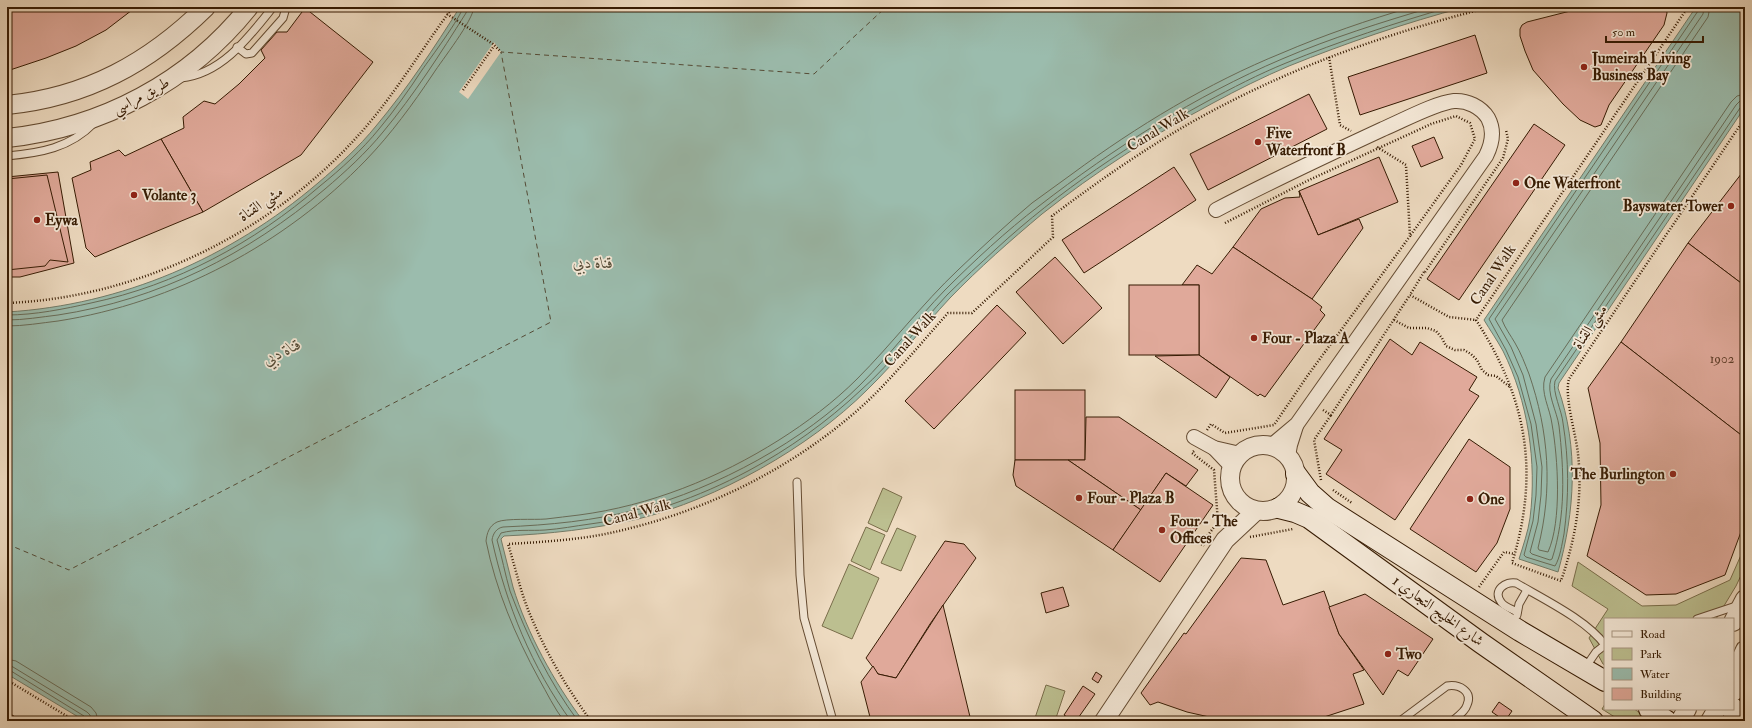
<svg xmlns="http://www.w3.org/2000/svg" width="1752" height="728" font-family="'IM FELL Double Pica',Amiri,serif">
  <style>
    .green { fill: #bcbf90; stroke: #796d4a }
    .water { fill: #9bbcad; stroke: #737c69 }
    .pier { fill: #eedbc1 }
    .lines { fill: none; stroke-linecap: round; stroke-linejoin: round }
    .shore { stroke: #686c58; stroke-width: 1 }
    .ferry { stroke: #544b36; stroke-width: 1; stroke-dasharray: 5 4; stroke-linecap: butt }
    .building { fill: #e0a99a; stroke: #361b03 }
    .service-casing { stroke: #644b32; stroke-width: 9 }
    .minor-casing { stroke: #644b32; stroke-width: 16 }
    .tertiary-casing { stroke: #644b32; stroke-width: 20 }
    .secondary-casing { stroke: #361b03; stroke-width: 22 }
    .path { stroke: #361b03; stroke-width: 2.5; stroke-dasharray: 1 2; stroke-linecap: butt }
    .service { stroke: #f4e8d7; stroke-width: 7 }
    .minor { stroke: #f4e8d7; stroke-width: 14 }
    .tertiary { stroke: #f4e8d7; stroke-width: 18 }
    .secondary { stroke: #f4e8d7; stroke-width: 20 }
    .poi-dot { fill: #8f2418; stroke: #f4e8d7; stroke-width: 1.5 }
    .labels { text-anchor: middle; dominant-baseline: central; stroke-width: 3.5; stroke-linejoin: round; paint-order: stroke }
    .number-label { font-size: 13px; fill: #603e29 }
    .poi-label { font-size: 15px; font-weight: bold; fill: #361b03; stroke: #f4e8d7; text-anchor: start }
    .street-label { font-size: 15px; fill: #361b03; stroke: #f4e8d7 }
    .water-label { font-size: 16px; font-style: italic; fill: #544b36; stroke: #f4e8d7 }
  </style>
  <rect width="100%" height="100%" fill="#eedbc1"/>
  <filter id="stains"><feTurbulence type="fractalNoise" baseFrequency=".005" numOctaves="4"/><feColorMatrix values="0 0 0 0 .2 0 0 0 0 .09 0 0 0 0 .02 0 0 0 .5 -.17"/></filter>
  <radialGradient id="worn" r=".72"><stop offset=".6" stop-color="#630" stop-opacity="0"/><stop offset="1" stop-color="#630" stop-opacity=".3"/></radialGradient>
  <g class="green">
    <path d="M883 488 902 497 887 532 868 523Z"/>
    <path d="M866 527 885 535 870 570 851 561Z"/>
    <path d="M897 528 916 536 901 571 881 563Z"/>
    <path d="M1745 546V567L1736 586 1716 619H1605V665L1603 664 1589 638 1608 609 1572 586 1578 562 1642 606 1676 605 1730 580Z"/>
    <path d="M849 564 879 578 852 639 822 626Z"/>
    <path d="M1046 685 1065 691 1055 721H1044L1035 718Z"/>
    <path d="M1605 704V709H1634L1650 719 1648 721H1621L1602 709Z"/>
  </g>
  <g class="water">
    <path d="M460 7H1465C1405 23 1346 43 1289 66 1263 77 1237 90 1213 103 1153 135 1095 172 1042 214 1011 240 979 268 950 298 922 328 897 361 867 390 809 448 717 499 638 519 594 529 549 534 504 536L501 539C505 555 509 571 513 587 527 633 554 682 583 721H85L7 674V312C122 305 230 258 318 183 338 166 359 147 376 126 407 89 434 48 460 7Z"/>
    <path d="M1696 7H1745V107L1559 383 1558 388C1579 447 1575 512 1558 572L1519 559C1523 546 1528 532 1530 518 1537 462 1528 401 1503 351 1497 340 1490 330 1484 320Z"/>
  </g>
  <path class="pier" d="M494 42 501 52 468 99 459 92Z"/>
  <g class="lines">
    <g class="shore">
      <path d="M1699 7 1698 11 1489 319 1506 350 1518 377 1531 424 1537 467 1536 495 1533 521 1524 555 1526 557 1555 566C1560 558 1562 544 1564 534 1569 497 1569 460 1563 423 1562 411 1552 392 1555 381L1740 108 1745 106"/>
      <path d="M1704 7 1703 14 1495 319 1511 347 1523 375 1536 424 1542 467 1541 495 1538 522 1530 552 1532 554 1550 560 1552 559C1566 516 1564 470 1559 426 1557 411 1546 393 1551 379L1736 105 1740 101H1745"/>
      <path d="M1710 7 1708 17 1502 320C1505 328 1511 336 1515 343 1521 353 1525 364 1529 374 1549 432 1553 489 1538 548L1539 550 1548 552C1562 521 1558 458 1552 424 1550 408 1540 393 1545 377L1731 102 1737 96 1745 94"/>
      <path d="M7 315C35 315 64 309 91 303 176 285 254 243 320 186 341 169 362 150 379 129 394 111 409 90 422 70 429 60 462 16 463 7"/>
      <path d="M7 320C24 320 41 317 58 315 158 300 248 254 325 189 345 172 366 153 383 132 414 95 440 54 466 13L468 7"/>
      <path d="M7 326C24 326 41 323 58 321 174 303 285 244 366 160 391 134 413 104 433 74 442 60 473 21 474 7"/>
      <path d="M7 659 16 661 91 707 96 713 98 721"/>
      <path d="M7 665 13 667 87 712 90 715 91 721"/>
      <path d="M7 670 11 671 84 716 86 721"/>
      <path d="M564 721C554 708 547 693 539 679 515 635 496 590 486 541 487 533 489 526 497 522 506 518 534 520 546 519 557 518 568 516 579 515 649 506 719 478 779 440 806 423 834 402 857 379 892 344 922 304 958 270 982 247 1007 224 1032 203 1045 193 1059 184 1072 174 1137 126 1208 83 1282 53 1324 35 1368 20 1412 7"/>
      <path d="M571 721C532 668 506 604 492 540 493 533 497 528 503 527 549 525 594 521 639 509 717 488 804 441 861 384 891 354 916 320 945 290 974 261 1006 231 1039 206 1114 148 1195 96 1282 59 1331 38 1382 22 1433 7"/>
      <path d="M578 721C549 682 527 636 510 591 505 574 502 557 497 540L501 533C515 529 531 531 545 530 560 529 575 526 590 524 644 517 699 497 748 471 789 449 827 422 861 390 893 362 918 326 947 295 963 279 980 264 996 249 1059 191 1131 143 1206 102 1232 88 1259 74 1286 63 1340 41 1395 23 1450 7"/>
    </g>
    <path class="ferry" d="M7 544 69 570 551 322 501 52 814 74 886 7"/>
  </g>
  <g class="building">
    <path d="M7 7H136L106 30 76 46 46 58 7 71Z"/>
    <path d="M1586 7H1666L1667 13 1664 25 1609 105 1601 125 1595 127 1580 120 1563 104 1533 70 1525 51 1520 36V29L1522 25 1527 22Z"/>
    <path d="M305 8 373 62 301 155 203 212 161 139 184 128 183 117 204 101 215 104 239 84 265 58 261 50 277 32H287Z"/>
    <path d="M1475 35 1487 73 1360 115 1348 77Z"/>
    <path d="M1309 94 1327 129 1208 190 1190 154Z"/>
    <path d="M1534 124 1565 145 1459 300 1427 279Z"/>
    <path d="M1434 137 1443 158 1421 167 1412 146Z"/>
    <path d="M161 139 203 212 95 257 86 248 72 178 91 170 90 162 119 150 125 156Z"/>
    <path d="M1379 157 1398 202 1318 235 1299 191Z"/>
    <path d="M1174 167 1196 200 1084 273 1062 240Z"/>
    <path d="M1745 169V286L1688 243Z"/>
    <path d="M58 172 74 263 20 277H7V177Z"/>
    <path d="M47 175 68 262 50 260 45 266 7 270V179Z"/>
    <path d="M1299 191 1318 235 1359 219 1363 228 1312 299 1233 247 1261 209 1285 198 1300 197Z"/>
    <path d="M1688 243 1745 286V438L1621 342Z"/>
    <path d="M1233 247 1312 299 1322 307 1320 310 1325 315 1265 397 1260 394 1258 396 1199 355V285H1182L1197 265 1212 274Z"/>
    <path d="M1055 257 1102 308 1063 344 1016 292Z"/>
    <rect x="1129" y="285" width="70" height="70"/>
    <path d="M997 305 1026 333 934 429 905 401Z"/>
    <path d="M1390 339 1412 355 1420 342 1477 377 1469 390 1479 396 1395 520 1326 474 1342 450 1324 439Z"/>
    <path d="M1621 342 1745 438V521L1725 575 1676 594 1646 595 1587 556 1601 505 1600 443 1588 388Z"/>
    <path d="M1199 355 1230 377 1216 398 1155 356Z"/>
    <rect x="1015" y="390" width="70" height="70"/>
    <path d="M1086 417H1119L1198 470 1186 486 1166 473 1141 510 1068 460H1085Z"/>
    <path d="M1469 439 1510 467V509L1497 543 1476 572 1410 529Z"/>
    <path d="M1015 460H1068L1141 510 1113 550 1016 486 1013 475Z"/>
    <path d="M1166 473 1213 505 1160 582 1113 550Z"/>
    <path d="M945 541 964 544 976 558 930 624 896 678 878 674 866 658Z"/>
    <path d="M1241 558 1266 560 1283 605 1324 591 1339 634 1364 670 1353 674 1364 704 1312 721H1227L1187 712 1158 702 1150 705 1141 693 1184 633 1186 634Z"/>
    <path d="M1063 587 1069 606 1046 613 1041 593Z"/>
    <path d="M1365 594 1433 639 1408 676 1398 670 1383 695 1339 634 1329 607Z"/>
    <path d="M943 605 971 721H871L861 682 873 666 878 674 896 678Z"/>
    <path d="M1096 672 1102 676 1098 683 1092 679Z"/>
    <path d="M1083 686 1095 694 1076 721H1073L1064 715Z"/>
    <path d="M1499 702 1512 711 1505 721 1492 712Z"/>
    <path d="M7 712 22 721H7Z"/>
  </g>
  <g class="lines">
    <defs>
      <g id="service">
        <path d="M237 47 246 54 252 53 283 18 285 11 283 7"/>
        <path d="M181 78C222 74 249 37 273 7"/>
        <path d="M7 156C40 153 70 148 94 123"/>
        <path d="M797 482 800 575 804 618 833 721"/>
        <path d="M1517 612C1512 609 1504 607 1501 602 1492 590 1506 581 1516 583 1543 599 1587 620 1605 645"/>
        <path d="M1517 615 1519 604 1527 590"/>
        <path d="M1697 619 1739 605"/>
        <path d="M1585 668 1596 652 1605 645"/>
        <path d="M1400 721 1447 686C1459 684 1473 691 1467 705 1465 712 1457 717 1452 721"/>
      </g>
      <g id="minor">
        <path d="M1216 210C1271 181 1327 155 1383 129 1402 121 1435 103 1454 101 1467 100 1481 107 1488 118 1495 131 1492 144 1486 156L1297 424 1271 446"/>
        <path d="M1194 437 1214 448 1240 454"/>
        <path d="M1214 448 1232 467"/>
        <path d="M1288 456 1290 445 1296 426"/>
      </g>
      <g id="tertiary">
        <path d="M7 105C87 97 149 63 206 7"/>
        <path d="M7 138C102 128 189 82 249 7"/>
        <circle cx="1263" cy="478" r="33"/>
        <path d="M1733 622 1745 599"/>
        <path d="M1733 676 1745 650"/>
        <path d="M1104 721 1225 540 1256 511"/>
        <path d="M1680 721 1687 709"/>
        <path d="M1710 721 1717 709"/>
      </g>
      <g id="secondary">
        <path d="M1296 474 1310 493 1327 508 1520 631 1605 681"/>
        <path d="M1279 508 1295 512 1309 518 1481 643 1593 721"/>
        <path d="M1733 691 1738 665"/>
        <path d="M1733 708 1735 721"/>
        <path d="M1649 709 1667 721"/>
      </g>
    </defs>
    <use href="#service" class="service-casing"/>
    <use href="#minor" class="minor-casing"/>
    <use href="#tertiary" class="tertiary-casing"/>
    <use href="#secondary" class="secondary-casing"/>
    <g class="path">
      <path d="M1688 7 1476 320C1527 399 1540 472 1512 563L1561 581C1575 540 1583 498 1578 454 1576 434 1564 397 1569 379L1745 118"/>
      <path d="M447 14 493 44 501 52"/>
      <path d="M1329 57 1340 125 1351 131"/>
      <path d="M463 90 494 46"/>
      <path d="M1377 147 1406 165 1410 236 1397 254"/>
      <path d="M1225 223 1307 181 1431 124 1456 116 1470 123 1475 139 1461 165 1410 236"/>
      <path d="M1424 272 1410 295 1449 317 1476 320"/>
      <path d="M1425 272 1503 158 1508 139 1506 130"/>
      <path d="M7 303C137 298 269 234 356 138 393 98 420 51 453 7"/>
      <path d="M1394 320 1409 328H1427L1436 331 1442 338 1446 346 1455 350H1464L1471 354 1477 360 1482 370 1488 375 1496 376 1510 387"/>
      <path d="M1323 410 1331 415 1410 295"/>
      <path d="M1207 430 1211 424 1225 433 1274 425 1308 375 1397 254"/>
      <path d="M1194 451 1192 453 1214 470 1218 522 1201 544 1204 546"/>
      <path d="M1321 480 1314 440 1331 415"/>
      <path d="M1333 490 1352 503"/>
      <path d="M1250 537 1293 529"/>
      <path d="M1479 587 1504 552 1515 554"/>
      <path d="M7 680 75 721"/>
      <path d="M591 721C566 687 545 651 529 612 520 590 515 566 508 544 542 542 577 540 610 533 707 512 801 465 873 396 899 370 923 341 948 313H972L1053 237 1052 216C1097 182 1143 150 1192 122 1286 69 1386 33 1491 7"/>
    </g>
    <use href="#service" class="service"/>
    <use href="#minor" class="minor"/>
    <use href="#tertiary" class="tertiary"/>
    <use href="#secondary" class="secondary"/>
  </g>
  <g class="poi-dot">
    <circle cx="1584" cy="67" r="4"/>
    <circle cx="1258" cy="142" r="4"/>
    <circle cx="1516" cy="183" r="4"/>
    <circle cx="134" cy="195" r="4"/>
    <circle cx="1731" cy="206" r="4"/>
    <circle cx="37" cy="220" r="4"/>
    <circle cx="1254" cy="338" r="4"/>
    <circle cx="1673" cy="474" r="4"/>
    <circle cx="1079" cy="498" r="4"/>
    <circle cx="1470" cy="499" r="4"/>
    <circle cx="1162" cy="530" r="4"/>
    <circle cx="1388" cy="654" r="4"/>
  </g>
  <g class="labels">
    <g class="number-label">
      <text x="1722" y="359">1902</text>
    </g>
    <g class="poi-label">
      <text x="1592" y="58">Jumeirah Living<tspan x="1592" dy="17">Business Bay</tspan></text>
      <text x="1266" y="133">Five<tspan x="1266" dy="17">Waterfront B</tspan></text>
      <text x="1524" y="183">One Waterfront</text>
      <text x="142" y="195">Volante 3</text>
      <text x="1723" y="206" text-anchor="end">Bayswater Tower</text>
      <text x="45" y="220">Eywa</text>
      <text x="1262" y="338">Four - Plaza A</text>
      <text x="1665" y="474" text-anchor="end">The Burlington</text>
      <text x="1087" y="498">Four - Plaza B</text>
      <text x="1478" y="499">One</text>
      <text x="1170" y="521">Four - The<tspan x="1170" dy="17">Offices</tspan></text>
      <text x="1396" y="654">Two</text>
    </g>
    <g class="street-label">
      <text transform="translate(141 96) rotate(-28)">طريق مراسي</text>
      <text transform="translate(1158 130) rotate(-31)">Canal Walk</text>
      <text transform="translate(261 204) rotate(-34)">مشي القناة</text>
      <text transform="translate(1493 275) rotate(-56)">Canal Walk</text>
      <text transform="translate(1590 327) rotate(-56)">مشي القناة</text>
      <text transform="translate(910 339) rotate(-48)">Canal Walk</text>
      <text transform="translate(637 513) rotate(-15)">Canal Walk</text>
      <text transform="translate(1438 611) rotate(36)">شارع الخليج التجاري 1</text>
    </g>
    <g class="water-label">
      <text x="593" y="263">قناة دبي</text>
      <text transform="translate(282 352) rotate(-27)">قناة دبي</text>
    </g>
  </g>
  <rect width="1752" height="728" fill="none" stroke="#eedbc1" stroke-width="24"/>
  <rect x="8" y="8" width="1736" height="712" fill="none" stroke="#361b03" stroke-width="2"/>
  <rect x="12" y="12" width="1728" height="704" fill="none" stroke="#361b03"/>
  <rect x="1604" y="618" width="130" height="92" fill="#f4e8d7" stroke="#a89682"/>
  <rect x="1612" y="631" width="20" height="6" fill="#f4e8d7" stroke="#a89682"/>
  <text x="1640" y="638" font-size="12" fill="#361b03">Road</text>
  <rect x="1612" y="648" width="20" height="12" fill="#bcbf90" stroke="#a89682"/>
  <text x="1640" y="658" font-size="12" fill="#361b03">Park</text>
  <rect x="1612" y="668" width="20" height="12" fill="#9bbcad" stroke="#a89682"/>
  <text x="1640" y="678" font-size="12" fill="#361b03">Water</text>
  <rect x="1612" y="688" width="20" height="12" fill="#e0a99a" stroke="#a89682"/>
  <text x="1640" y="698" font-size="12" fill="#361b03">Building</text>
  <path d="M1606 36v6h97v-6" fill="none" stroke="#361b03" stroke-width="2"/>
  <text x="1612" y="36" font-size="12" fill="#361b03" stroke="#f4e8d7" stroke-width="3" paint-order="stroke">50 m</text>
  <rect width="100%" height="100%" filter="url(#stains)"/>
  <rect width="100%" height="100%" fill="url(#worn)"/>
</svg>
